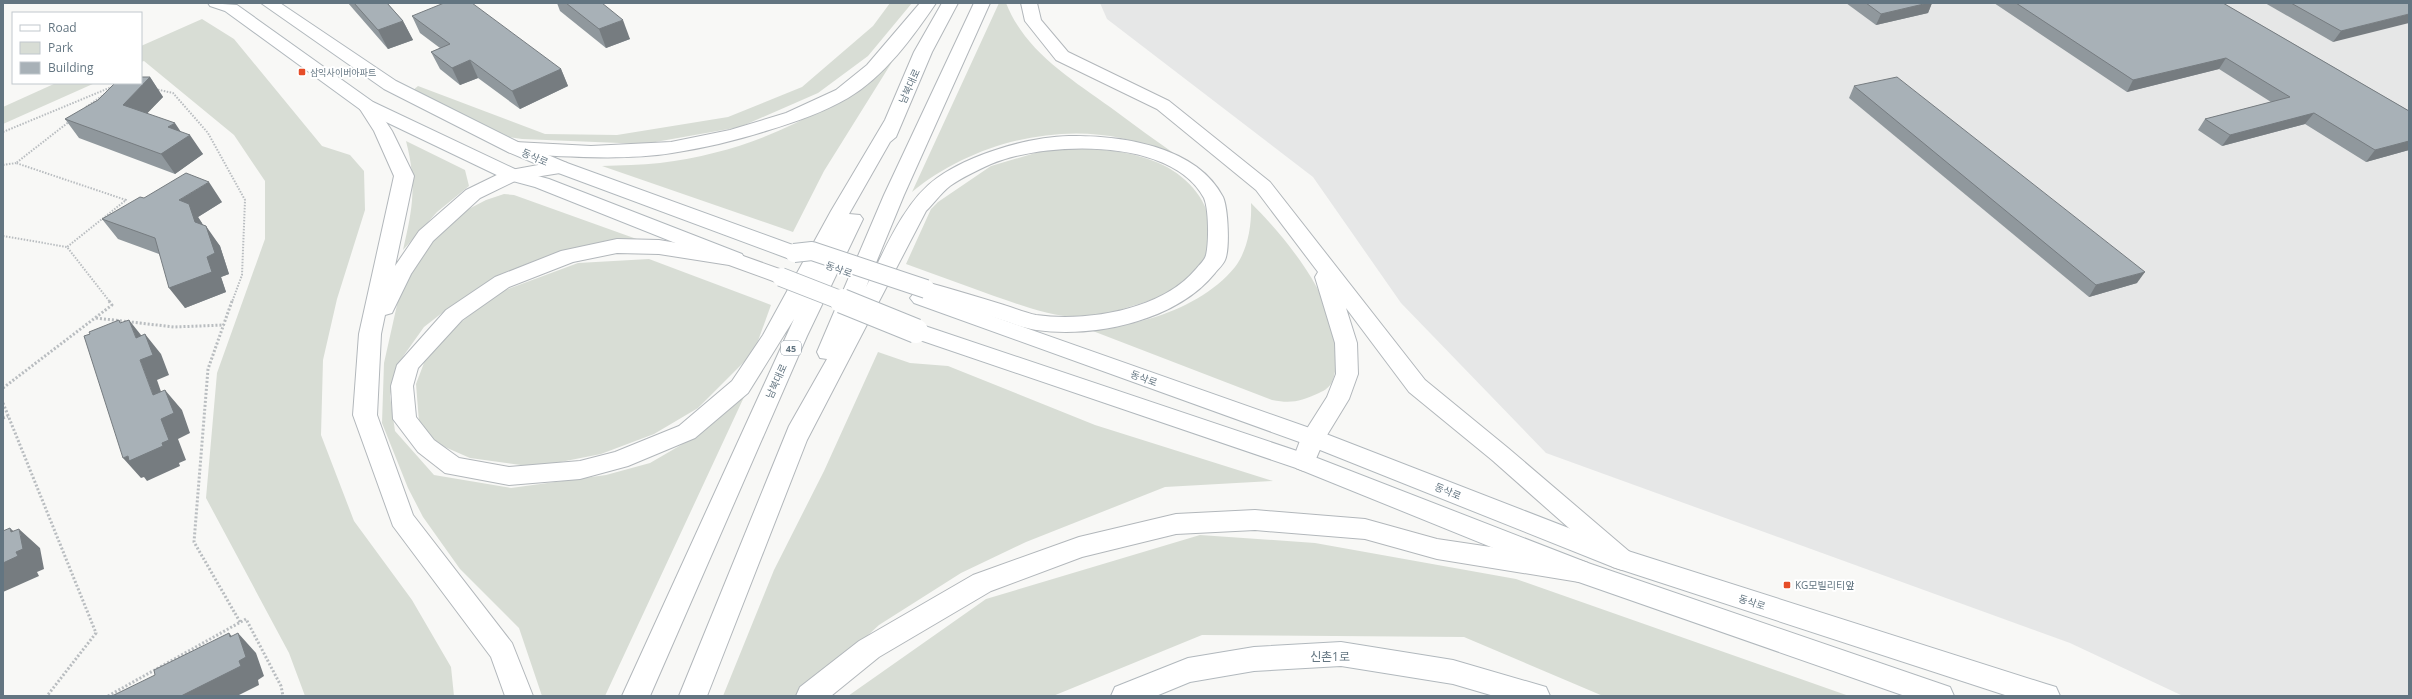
<svg xmlns="http://www.w3.org/2000/svg" width="2412" height="699" font-family="'Open Sans','Noto Sans KR',sans-serif">
  <style>
    .built { fill: #e6e7e7 }
    .green { fill: #d8ddd5 }
    .lines { fill: none; stroke-linecap: round; stroke-linejoin: round }
    .secondary-casing { stroke: #b1b8bd; stroke-width: 2 }
    .highway-casing { stroke: #b2b7bb; stroke-width: 2 }
    .path-far1 { stroke: #b9bdc0; stroke-width: 2; stroke-dasharray: 1.5 1.5; stroke-linecap: butt }
    .path { stroke: #b9bdc0; stroke-width: 3; stroke-dasharray: 2 2; stroke-linecap: butt }
    .secondary { fill: #fff; fill-rule: evenodd }
    .highway { fill: #fff; fill-rule: evenodd }
    .secondary-bridge-far1-casing { stroke: #b1b8bd; stroke-width: 20; stroke-linecap: butt }
    .secondary-bridge-casing { stroke: #b1b8bd; stroke-width: 26; stroke-linecap: butt }
    .secondary-bridge-far1 { stroke: #fff; stroke-width: 18 }
    .secondary-bridge { stroke: #fff; stroke-width: 24 }
    .wall { fill: #90989d }
    .shaded-wall { fill: #767c80 }
    .building { fill: #a8b1b7; stroke: #767c80 }
    .poi-dot { fill: #e64d28; stroke: #fff; stroke-width: 1.5 }
    .labels { text-anchor: middle; dominant-baseline: central; stroke-width: 4; stroke-linejoin: round; paint-order: stroke }
    .far-poi-label { font-size: 9px; fill: #637581; stroke: #fff; text-anchor: start }
    .shield { fill: #fff; stroke: #929ea7; stroke-width: 1 }
    .shield-label { font-size: 9px; font-weight: bold; fill: #637581 }
    .street-label { font-size: 10px; fill: #637581; stroke: #fff }
    .poi-label { font-size: 10px; fill: #637581; stroke: #fff; text-anchor: start }
    .near-street-label { font-size: 12px; fill: #637581; stroke: #fff }
  </style>
  <rect width="100%" height="100%" fill="#f8f8f6"/>
  <path class="built" d="M1100 3H2409V696H2183L2070 643 1546 453 1401 303 1313 177 1107 19Z"/>
  <g class="green">
    <path d="M890 3H912L868 56 818 93 740 127 644 144 522 139 508 137 412 91 418 86 545 134 617 135 728 117 802 87 873 26Z"/>
    <path d="M999 3H1006C1025 51 1070 78 1110 107 1133 124 1156 141 1179 157 1160 150 1141 143 1121 138 1050 123 968 146 912 192Z"/>
    <path d="M202 19 234 39 322 146 350 155 364 171 365 210 337 299 323 360 321 435 354 521 412 600 451 667 454 696H305L289 653 206 498 217 373 265 239V181L234 135 144 61 141 62V46Z"/>
    <path d="M892 62 824 171 793 232 602 166C621 165 641 165 660 163 752 151 818 118 892 62Z"/>
    <path d="M56 83H95L3 124V107Z"/>
    <path d="M406 141 465 170 469 186 437 212 403 250C413 207 417 184 406 141Z"/>
    <path d="M1066 148C1100 149 1131 150 1163 165 1197 182 1222 218 1205 256 1193 283 1159 299 1132 306 1116 311 1097 318 1079 317 1050 317 1021 305 994 296 965 285 935 275 906 264L931 209 938 202 991 166 1042 151Z"/>
    <path d="M504 194 514 195 645 242 482 286 451 306 424 327 397 365 390 396 395 431 434 475 511 488 606 475 650 463 700 434 744 397 605 696H542L519 628 460 569 423 517 408 488 382 423 384 363 401 287 428 245 461 213 486 200Z"/>
    <path d="M1251 203C1289 241 1344 308 1336 365 1334 379 1333 387 1319 393 1301 401 1292 404 1272 400L1085 328C1107 326 1131 325 1152 318 1182 309 1215 292 1235 267 1248 250 1252 224 1251 203Z"/>
    <path d="M649 259 771 305 754 352 698 408 654 434 601 454 535 467 470 458 438 444 419 422 416 384 427 355 461 322 500 292 578 263Z"/>
    <path d="M878 352 910 363 948 366 1095 425 1273 481 1165 487 1026 542 961 573 879 625 802 696H723L774 570 824 471Z"/>
    <path d="M1200 535 1315 543 1516 579 1849 696H1603L1464 637 1202 635 1053 696H848L986 599Z"/>
  </g>
  <g class="lines">
    <defs>
      <g id="secondary">
        <path d="M208 3 237 5 373 102 519 171 549 179 742 254 745 259 742 264 735 266 728 264 535 187 505 179 361 110 225 11 210 6Z"/>
        <path d="M261 3H280L396 81 522 144 567 163 801 248 804 253 801 258 794 260 787 258 553 171 508 152 384 89Z"/>
        <path d="M921 291 1321 432 1628 551 2046 684 2056 687 2060 696H2008L1613 567 1305 444 914 303 910 298 914 293Z"/>
        <path d="M916 323 1312 456 1588 563 1950 687 1954 696H1905L1570 579 1296 468 908 336 905 331 908 326Z"/>
        <path d="M1341 642 1453 660 1546 687 1550 696H1494L1453 684 1341 666 1254 671 1190 682 1156 696H1111L1115 687 1188 658 1254 647Z"/>
      </g>
      <g id="highway">
        <path d="M920 3H936C913 37 884 77 848 98 824 112 796 122 769 130 738 140 705 148 672 153 623 161 564 156 515 154L508 152 506 148 508 144 515 142 591 146 671 142 730 130 786 113 836 90 867 65Z"/>
        <path d="M942 3H958L932 52 896 137 890 142 849 214 860 215 863 219 807 336 650 696H622L794 319 748 393 695 438 628 466 580 479 509 485 445 473 418 452 393 419 391 386 397 365 446 310 495 277 561 251 617 239 659 240 732 252 788 272 791 277 788 282 781 284 729 265 659 254 617 253 573 262 509 287 462 320 418 368 413 386 416 417 434 440 459 458 509 467 580 461 615 452 679 426 732 381 763 335 831 211 885 120 914 52Z"/>
        <path d="M974 3H990L904 195 866 287C884 252 904 201 937 178 970 154 1028 137 1069 136 1121 135 1197 146 1223 197 1228 208 1230 249 1225 260 1223 265 1218 269 1215 273 1176 321 1095 338 1036 330 1023 328 1009 322 996 318 970 310 944 302 919 294L916 289 919 284 926 282C952 289 978 297 1004 305 1014 308 1025 313 1036 315 1087 322 1162 310 1196 269 1199 265 1205 260 1206 255 1209 243 1209 209 1204 198 1172 137 1046 141 991 164 978 170 961 178 950 186 941 193 934 203 926 211L807 440 707 696H679L789 426 827 359 820 358 817 352 884 195Z"/>
        <path d="M1021 3H1037L1041 20 1068 52 1169 101 1270 182 1425 380 1508 448 1631 553 1635 560 1631 567 1622 570 1613 567 1492 460 1409 392 1346 308 1357 343 1358 374 1349 399 1324 440 1312 468 1304 471 1296 468 1292 462 1301 438 1327 397 1336 374 1335 343 1315 277 1318 272 1256 190 1157 109 1056 60 1025 21Z"/>
        <path d="M367 101 373 102 392 131 414 176 395 266 419 231 466 190 505 171 560 161 567 163 569 167 567 171 560 173 517 180 480 198 433 241 411 274 392 313 385 315 381 334 377 415 413 515 512 643 533 696H505L491 657 393 526 353 415 359 334 394 176 374 131 358 106 361 102Z"/>
        <path d="M1255 510 1365 519 1437 539 1579 560 1588 563 1592 571 1588 579 1579 582 1437 559 1365 539 1255 530 1176 534 1082 557 991 591 879 657 831 696H796L800 687 859 641 973 575 1079 537 1176 514Z"/>
      </g>
    </defs>
    <use href="#secondary" class="secondary-casing"/>
    <use href="#highway" class="highway-casing"/>
    <g class="path-far1">
      <path d="M155 89 173 93 208 133 245 200 242 275 232 302"/>
      <path d="M86 107 105 94"/>
      <path d="M70 121 16 163 126 200 67 247 110 302"/>
      <path d="M3 132 114 86"/>
      <path d="M3 165 16 163"/>
      <path d="M3 236 67 247"/>
    </g>
    <g class="path">
      <path d="M232 301 208 369 194 542 240 622"/>
      <path d="M96 318 174 327 224 325"/>
      <path d="M3 388 112 305 109 301"/>
      <path d="M3 403 96 633 47 696"/>
      <path d="M3 418 8 416"/>
      <path d="M108 696 246 619 281 686 283 696"/>
    </g>
    <use href="#secondary" class="secondary"/>
    <use href="#highway" class="highway"/>
    <defs>
      <g id="secondary-bridge-far1">
        <path d="M794 253 812 251 926 289"/>
        <path d="M781 277 845 302"/>
      </g>
      <path id="secondary-bridge" d="M842 301 916 331"/>
    </defs>
    <use href="#secondary-bridge-far1" class="secondary-bridge-far1-casing"/>
    <use href="#secondary-bridge" class="secondary-bridge-casing"/>
    <use href="#secondary-bridge-far1" class="secondary-bridge-far1"/>
    <use href="#secondary-bridge" class="secondary-bridge"/>
  </g>
  <g class="wall">
    <path d="M348 3H387L403 21 413 40 388 49Z"/>
    <path d="M557 3H602L630 39 606 48 560 11Z"/>
    <path d="M1846 3H1932L1928 13 1876 25Z"/>
    <path d="M1994 3H2223L2409 111V150L2366 162 2305 124 2222 146 2198 130 2205 119 2271 102 2219 69 2127 92Z"/>
    <path d="M2265 3H2409L2333 42Z"/>
    <path d="M412 16 561 69 568 86 520 109 478 78 460 85 440 69 431 52 440 48 420 33Z"/>
    <path d="M150 77 163 97 147 113 181 132 203 154 175 174 79 138 65 119Z"/>
    <path d="M1854 86 2137 283 2089 297 1849 98Z"/>
    <path d="M144 198 222 202 198 217 203 225 220 246 229 274 221 277 226 292 185 308 159 254 118 239 102 219Z"/>
  </g>
  <g class="shaded-wall">
    <path d="M1928 3H1932L1928 13 1876 25 1881 14Z"/>
    <path d="M2409 14V23L2333 42 2341 31Z"/>
    <path d="M623 20 630 39 606 48 599 29Z"/>
    <path d="M403 21 413 40 388 49 378 30Z"/>
    <path d="M2226 58 2219 69 2127 92 2133 80Z"/>
    <path d="M470 60 478 78 460 85 452 68Z"/>
    <path d="M561 69 568 86 520 109 512 91Z"/>
    <path d="M150 77 163 97 137 124 123 105Z"/>
    <path d="M2314 113 2305 124 2222 146 2230 135Z"/>
    <path d="M175 123 185 138 190 135 203 154 175 174 161 154 168 127Z"/>
    <path d="M2409 141V150L2366 162 2375 150Z"/>
    <path d="M209 182 222 202 198 217 202 223 209 242 179 200Z"/>
    <path d="M206 226 220 246 229 274 221 277 226 292 185 308 169 288 207 257Z"/>
    <path d="M2145 272 2137 283 2089 297 2096 285Z"/>
    <path d="M129 320 145 340V334L161 354 169 375 157 380 169 415 153 395 140 360 136 338Z"/>
    <path d="M165 390 182 410 190 433 178 439 186 460 179 463 180 466 147 481 144 477 141 478 123 458 162 443 161 419Z"/>
    <path d="M10 528 21 538 19 529 40 548 44 569 37 572 39 576 3 592V563L16 552Z"/>
    <path d="M229 633 243 649 238 633 256 653 264 676 258 680 259 685 237 696H181L230 637Z"/>
  </g>
  <g class="building">
    <path d="M354 3H387L403 21 378 30Z"/>
    <path d="M444 3H472L561 69 512 91 470 60 452 68 431 52 450 44 412 16Z"/>
    <path d="M566 3H602L623 20 599 29Z"/>
    <path d="M1866 3H1928L1881 14Z"/>
    <path d="M2016 3H2223L2409 111V141L2375 150 2314 113 2230 135 2205 119 2290 97 2226 58 2133 80Z"/>
    <path d="M2291 3H2409V14L2341 31Z"/>
    <path d="M141 77H150L123 105 175 123 168 127 190 135 161 154 65 119 98 100 115 83H141Z"/>
    <path d="M1897 77 2145 272 2096 285 1854 86Z"/>
    <path d="M186 173 209 182 179 200 189 204 195 222 206 226 215 253 207 257 212 272 169 288 155 238 102 219 140 197 144 198Z"/>
    <path d="M119 320 120 323 129 320 136 338 145 334 153 355 140 360 153 395 165 390 174 413 161 419 169 440 162 443 163 446 129 461 128 456 123 458 84 336 90 334 89 332Z"/>
    <path d="M10 528 11 532 19 529 23 549 16 552 18 556 3 563V531Z"/>
    <path d="M229 633 230 637 238 633 246 657 239 661 241 666 181 696H112L155 675 154 670Z"/>
  </g>
  <g class="poi-dot">
    <rect x="298" y="68" width="8" height="8" rx="2"/>
    <rect x="1783" y="581" width="8" height="8" rx="2"/>
  </g>
  <g class="labels">
    <g class="far-poi-label">
      <text x="310" y="72">삼익사이버아파트</text>
    </g>
    <rect class="shield" x="781" y="341" width="20" height="14" rx="3"/>
    <g class="shield-label">
      <text x="791" y="348">45</text>
    </g>
    <g class="street-label">
      <text transform="translate(909 86) rotate(-66)">남북대로</text>
      <text transform="translate(535 157) rotate(23)">동삭로</text>
      <text transform="translate(839 269) rotate(20)">동삭로</text>
      <text transform="translate(1144 378) rotate(20)">동삭로</text>
      <text transform="translate(776 381) rotate(-66)">남북대로</text>
      <text transform="translate(1448 491) rotate(22)">동삭로</text>
      <text transform="translate(1752 602) rotate(18)">동삭로</text>
    </g>
    <g class="poi-label">
      <text x="1795" y="585">KG모빌리티앞</text>
    </g>
    <g class="near-street-label">
      <text x="1330" y="656">신촌1로</text>
    </g>
  </g>
  <rect width="2412" height="699" fill="none" stroke="#637581" stroke-width="8"/>
  <rect x="12" y="12" width="130" height="72" fill="#ffffff" stroke="#c1c8cd"/>
  <rect x="20" y="25" width="20" height="6" fill="#ffffff" stroke="#c1c8cd"/>
  <text x="48" y="32" font-size="12" fill="#637581">Road</text>
  <rect x="20" y="42" width="20" height="12" fill="#d8ddd5" stroke="#c1c8cd"/>
  <text x="48" y="52" font-size="12" fill="#637581">Park</text>
  <rect x="20" y="62" width="20" height="12" fill="#a8b1b7" stroke="#c1c8cd"/>
  <text x="48" y="72" font-size="12" fill="#637581">Building</text>
</svg>
